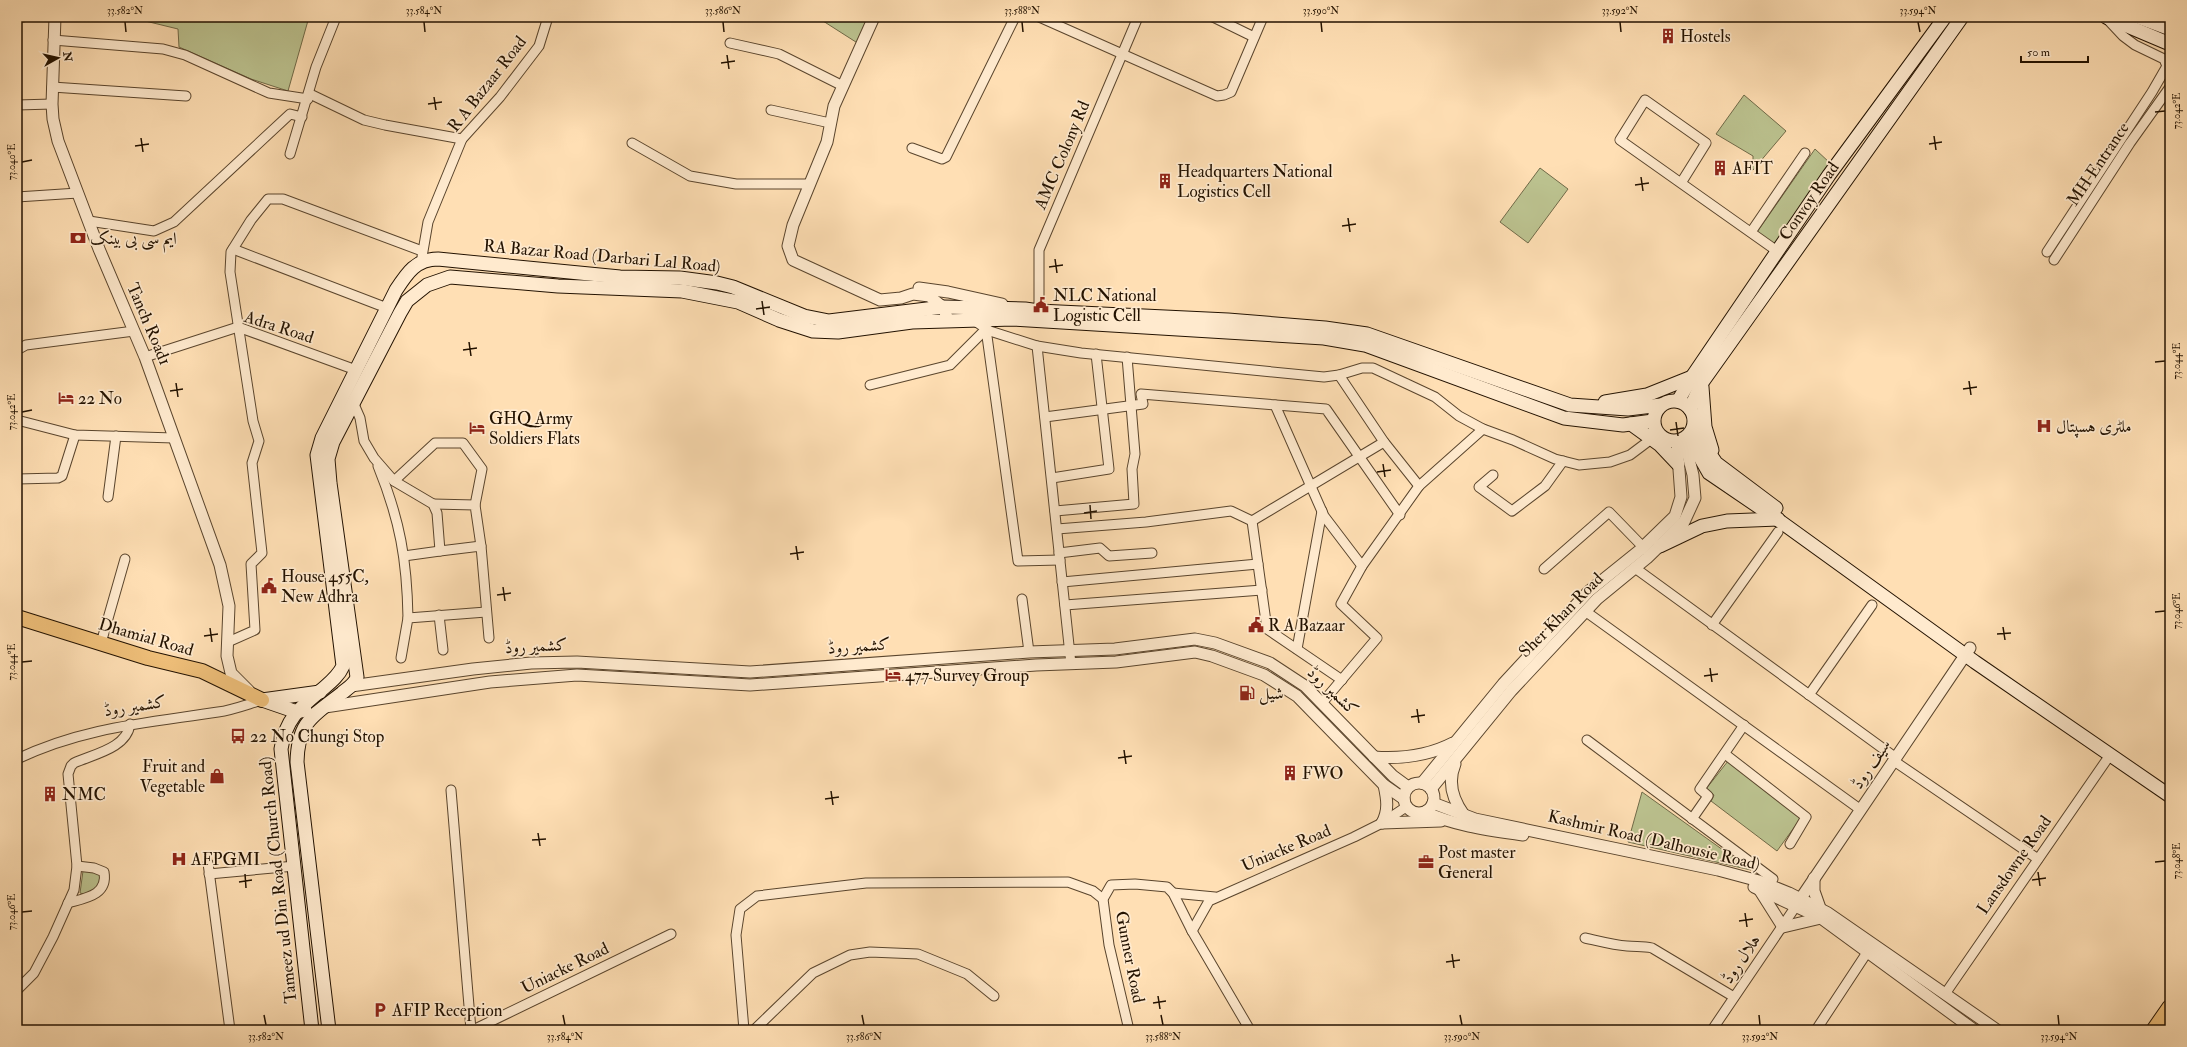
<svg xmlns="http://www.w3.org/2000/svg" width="2187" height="1047" font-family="'IM FELL Double Pica',Amiri,serif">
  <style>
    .green { fill: #bcc390; stroke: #706a48 }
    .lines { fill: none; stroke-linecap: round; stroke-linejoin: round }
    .minor-casing { stroke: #5a452d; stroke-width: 11 }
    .tertiary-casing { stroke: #5a452d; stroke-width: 13 }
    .secondary-casing { stroke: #231200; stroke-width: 15 }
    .primary-casing { stroke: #231200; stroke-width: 16 }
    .trunk-casing { stroke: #231200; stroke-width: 17 }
    .minor { stroke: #ffeace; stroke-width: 9 }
    .tertiary { stroke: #ffeace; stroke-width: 11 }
    .secondary { stroke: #ffeace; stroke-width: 13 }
    .primary { stroke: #f0c07a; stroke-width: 14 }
    .trunk { stroke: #f0c07a; stroke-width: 15 }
    .ticks { fill: none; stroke: #231200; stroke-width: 1.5 }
    .labels { text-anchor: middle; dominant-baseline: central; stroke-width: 3.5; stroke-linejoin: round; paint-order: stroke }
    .poi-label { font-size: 17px; fill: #231200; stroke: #ffeace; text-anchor: start }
    .street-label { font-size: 17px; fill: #231200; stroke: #ffeace }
    .neatline { fill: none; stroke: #231200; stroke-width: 1.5 }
    .ticks-label { font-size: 10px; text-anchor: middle; fill: #231200 }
  </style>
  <rect width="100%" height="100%" fill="#ffdfb4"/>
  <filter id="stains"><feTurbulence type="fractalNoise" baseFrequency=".005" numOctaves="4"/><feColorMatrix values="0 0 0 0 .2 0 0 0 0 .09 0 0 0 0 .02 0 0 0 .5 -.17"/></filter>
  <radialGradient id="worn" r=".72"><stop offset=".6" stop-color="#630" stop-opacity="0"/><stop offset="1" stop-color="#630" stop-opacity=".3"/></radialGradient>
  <g class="green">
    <path d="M137 17H309L288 91 251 79 179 47 178 29 137 19Z"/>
    <path d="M824 17H871L859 44 823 21Z"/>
    <path d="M1744 95 1786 131 1753 170 1746 167 1753 161V156L1716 134Z"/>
    <path d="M1815 149 1830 163 1774 246 1755 235Z"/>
    <path d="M1540 168 1568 189 1528 243 1500 222Z"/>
    <path d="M1728 761 1801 818 1777 851 1711 801 1714 795 1706 789Z"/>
    <path d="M1642 792 1751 870 1628 842Z"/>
    <path d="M83 871 97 872 101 876 97 890 84 894 80 893Z"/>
  </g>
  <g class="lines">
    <defs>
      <g id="minor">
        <path d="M17 17H23"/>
        <path d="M1039 17 1217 96 1224 95 1231 92 1263 17"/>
        <path d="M1213 17 1254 37"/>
        <path d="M53 40 163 49 185 55 269 93 308 99"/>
        <path d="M730 43 779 54 843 86"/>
        <path d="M52 87 186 96"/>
        <path d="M310 94 364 120 385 125 462 139"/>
        <path d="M17 105 52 104"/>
        <path d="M771 110 830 123"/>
        <path d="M632 143 690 176 736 184H810"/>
        <path d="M912 148 942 159 946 157 1015 17"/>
        <path d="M290 154 316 67 336 17"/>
        <path d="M1681 183 1706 143 1645 100 1620 140 1777 251"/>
        <path d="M17 197 78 193"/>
        <path d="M89 221 154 231 174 222 290 114 302 117"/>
        <path d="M1751 232 1805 153"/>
        <path d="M233 249 387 308"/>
        <path d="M2047 252 2152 92 2167 66 2164 59 2135 45 2123 36 2108 20"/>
        <path d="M422 257 428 222 462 139 500 97 539 46 548 17"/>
        <path d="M2054 260 2130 143 2170 87"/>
        <path d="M1039 311V250L1138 17"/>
        <path d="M973 320 990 331 1037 346 1071 664"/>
        <path d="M986 329 1018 561 1060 560"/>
        <path d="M1037 346 1081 353 1324 377 1339 375 1362 368H1373L1435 397 1459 416 1483 429 1513 440 1555 459 1579 465 1610 462 1630 455 1658 434"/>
        <path d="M17 350 26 345 134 331"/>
        <path d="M145 357 238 327 356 370"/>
        <path d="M1339 375 1384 442 1419 486"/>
        <path d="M870 385 950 365 986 329"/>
        <path d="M353 402 360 418 364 441 374 458 394 481 433 504 437 513 440 551 481 546 489 638"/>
        <path d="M1275 405 1324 516 1362 566"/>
        <path d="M1045 417 1143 404 1141 394 1326 409 1400 515"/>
        <path d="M17 420 75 435 174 438"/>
        <path d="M378 466C400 520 407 560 408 618"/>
        <path d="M1493 475 1479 487 1512 511 1545 486 1563 461"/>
        <path d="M1052 478 1109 469 1096 354"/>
        <path d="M17 479 58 478 62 476 75 435"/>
        <path d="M394 481 435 443H463L482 469 475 505"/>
        <path d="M108 497 116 436"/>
        <path d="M433 504 475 505 481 546"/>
        <path d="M1055 511 1134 504 1132 469 1135 454 1127 357"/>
        <path d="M1057 529 1146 522 1231 511 1252 521"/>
        <path d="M1059 553 1100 548 1109 556 1152 553"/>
        <path d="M404 556 440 551"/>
        <path d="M1635 568 1896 758"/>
        <path d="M1544 569 1609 512 1643 547"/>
        <path d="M1062 582 1258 564"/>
        <path d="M1022 599 1029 652"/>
        <path d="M1065 605 1262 590"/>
        <path d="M1585 611 1861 810"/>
        <path d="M439 615 443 650"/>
        <path d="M1712 625 1778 532"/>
        <path d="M228 642 255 630 251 564 262 553 252 463 259 441 253 421 230 272 231 252 251 220 268 199H283L422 251"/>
        <path d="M101 643 125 559"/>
        <path d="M1297 649 1322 511"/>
        <path d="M401 658 408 618 486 612"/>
        <path d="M1342 680 1267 629 1252 521 1384 442"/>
        <path d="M1809 695 1872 605"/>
        <path d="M1322 703 1377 638 1341 604 1362 566 1419 486 1483 429"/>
        <path d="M1587 740 1773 879"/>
        <path d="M1725 754 1806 817 1790 844"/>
        <path d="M17 759C84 727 147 723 218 712 233 710 248 704 262 700"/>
        <path d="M1894 761 2038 859"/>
        <path d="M451 790 471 1030"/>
        <path d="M1692 819 1708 796 1700 789 1744 725"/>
        <path d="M208 863 230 1030"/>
        <path d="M209 874 295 866"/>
        <path d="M1173 893 1215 897"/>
        <path d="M68 903C86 898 108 895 104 872L94 868 77 866"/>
        <path d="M1192 931 1209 901 1354 837 1382 823 1406 807"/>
        <path d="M1585 938C1599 941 1613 945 1627 946 1636 947 1643 946 1652 948L1734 997"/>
        <path d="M17 990 34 973 53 937 74 890 77 866 68 774 71 766 74 763C94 754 127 748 130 724"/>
        <path d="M1945 994 2110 755"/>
        <path d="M473 1030 671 934"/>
        <path d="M744 1030 736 935 740 909 757 896 866 883 1068 882 1093 891 1103 899"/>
        <path d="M754 1030 813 973 850 955 870 952 918 954 967 974 994 996"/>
        <path d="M1129 1030 1109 945 1103 899 1111 885 1135 884 1167 887 1173 893 1192 931 1250 1030"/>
        <path d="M1712 1030 1796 906"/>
        <path d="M1816 1030 1868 951"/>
      </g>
      <g id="tertiary">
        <path d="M55 17 52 104 53 119 58 141 99 249 145 357 220 565 229 606 227 656 231 673 249 691"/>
        <path d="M874 17 834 106 827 142 793 225 788 246 793 260 880 300 901 298 913 294 929 296 943 307 948 320"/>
        <path d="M919 288 948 292 1002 304"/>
        <path d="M351 686 473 669 531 663 577 662 750 672 1029 652 1115 649 1195 639 1215 643 1270 663 1305 686 1393 776 1408 787"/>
        <path d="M325 707 490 682 577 675 750 685 1036 665 1116 662 1195 652 1212 656 1264 675 1297 696 1384 785 1404 799"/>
        <path d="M1374 757C1402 759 1428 756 1453 743"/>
        <path d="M1455 764C1447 783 1453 800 1464 815"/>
        <circle cx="1419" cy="798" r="15"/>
        <path d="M1422 783 1503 684 1589 591 1640 550 1675 516 1681 497 1677 442"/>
        <path d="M1431 789 1511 691 1597 599 1647 558 1684 522 1695 498 1693 475 1684 439"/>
        <path d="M1433 803 1475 819 1718 870 1759 881 1789 893 1828 913 1997 1030"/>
        <path d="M1425 812C1456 826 1489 830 1523 835"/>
        <path d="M1382 823 1441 821"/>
        <path d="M1382 823C1389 810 1387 799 1384 785"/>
        <path d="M1814 878V891L1820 908"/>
        <path d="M1754 887 1821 918 1974 1030"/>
        <path d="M1759 889 1783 927 1821 918"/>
        <path d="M1797 904 1970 648"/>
      </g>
      <g id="secondary">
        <path d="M2106 17 2170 44"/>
        <path d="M2138 17 2170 29"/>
        <path d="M1702 387 1705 427 1712 450"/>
        <circle cx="1674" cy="421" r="20"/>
        <path d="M1678 401 1692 377 1829 175 1945 17"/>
        <path d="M1605 402 1647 395 1692 377"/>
        <path d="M1690 409 1701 384 1962 17"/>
        <path d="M1631 424 1660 445 1678 464"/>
        <path d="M1695 432 1716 463 1776 508"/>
        <path d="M1688 436 1709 473 1781 522 1975 662 2170 796"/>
        <path d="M1660 546 1702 526 1727 521 1778 519"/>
        <path d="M262 700 320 692"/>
        <path d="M265 701 297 712 305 710"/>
        <path d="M312 1030 281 749C286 717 301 707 325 687 332 681 339 675 343 666L317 455 322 438 396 290C407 273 416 259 438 259L620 277 680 278 717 283 733 287 804 316 829 321 943 307 1025 309 1039 311 1228 320 1325 328 1367 334 1570 405 1628 409 1661 405"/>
        <path d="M329 1030 297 762C298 721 313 716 342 693 348 688 355 684 357 677L330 483 328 459 333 442 400 313 407 301 427 285 450 277 558 286 682 291 738 302 779 320 813 331 838 332 912 322 1013 319 1324 338 1365 345 1564 418 1623 425 1653 421"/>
      </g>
      <path id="primary" d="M17 617 148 658 202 671 262 700"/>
      <path id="trunk" d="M2154 1030 2170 1007"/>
    </defs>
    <use href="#minor" class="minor-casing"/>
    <use href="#tertiary" class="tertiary-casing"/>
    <use href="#secondary" class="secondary-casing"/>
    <use href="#primary" class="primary-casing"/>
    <use href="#trunk" class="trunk-casing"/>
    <use href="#minor" class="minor"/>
    <use href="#tertiary" class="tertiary"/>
    <use href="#secondary" class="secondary"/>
    <use href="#primary" class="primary"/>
    <use href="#trunk" class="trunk"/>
  </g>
  <path class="ticks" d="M125 22 126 32M424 22 425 32M723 22 724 32M1022 22 1023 32M1321 22 1322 32M1620 22 1621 32M1918 22 1920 32M727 55 729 69M721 63 735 61M434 97 436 110M428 104 442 102M2155 112 2165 111M1934 136 1936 150M141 138 143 152M1929 144 1942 142M135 146 149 144M22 162 32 160M1641 177 1643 191M1635 185 1649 183M1348 218 1350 232M1342 226 1356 224M1055 259 1057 273M1049 267 1063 265M762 301 764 315M756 309 770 307M469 342 471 356M463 350 477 348M2155 362 2165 361M1969 381 1971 395M176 383 178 397M1963 389 1977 387M170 391 183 389M22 412 32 410M1676 422 1678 436M1670 430 1684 428M1383 464 1385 477M1377 472 1391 470M1090 505 1091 519M1084 513 1097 511M796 546 798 560M790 554 804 552M503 587 505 601M497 595 511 593M2155 612 2165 611M2003 627 2005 640M210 628 212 642M1997 634 2011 633M204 636 218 634M22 662 32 661M1710 668 1712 682M1704 676 1718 674M1417 709 1419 723M1411 717 1425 715M1124 750 1126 764M1118 758 1132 756M831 791 833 805M825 799 839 797M538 833 540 846M532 840 546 839M2155 862 2165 861M2038 872 2040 886M245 874 246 888M2032 880 2046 878M239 882 252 880M22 912 32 911M1745 913 1747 927M1739 921 1753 919M1452 954 1454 968M1446 962 1460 960M1158 996 1160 1009M1153 1003 1166 1001M264 1015 266 1025M563 1015 565 1025M862 1015 864 1025M1161 1015 1163 1025M1460 1015 1462 1025M1759 1015 1760 1025M2058 1015 2059 1025"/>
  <defs>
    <symbol id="building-bare" viewBox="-9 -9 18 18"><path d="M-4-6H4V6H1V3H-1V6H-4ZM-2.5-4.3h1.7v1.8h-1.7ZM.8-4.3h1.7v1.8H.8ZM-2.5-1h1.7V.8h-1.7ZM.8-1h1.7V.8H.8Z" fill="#8f2418" stroke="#ffeace" stroke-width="2.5" paint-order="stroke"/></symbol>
    <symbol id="bank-bare" viewBox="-9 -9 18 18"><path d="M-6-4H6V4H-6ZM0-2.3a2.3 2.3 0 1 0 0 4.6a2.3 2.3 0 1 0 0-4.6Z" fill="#8f2418" stroke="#ffeace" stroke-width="2.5" paint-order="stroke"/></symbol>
    <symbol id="civic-bare" viewBox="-9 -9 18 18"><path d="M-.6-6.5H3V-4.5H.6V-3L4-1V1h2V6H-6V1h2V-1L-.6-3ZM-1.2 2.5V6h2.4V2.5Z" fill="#8f2418" stroke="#ffeace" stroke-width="2.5" paint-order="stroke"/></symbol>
    <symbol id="hotel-bare" viewBox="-9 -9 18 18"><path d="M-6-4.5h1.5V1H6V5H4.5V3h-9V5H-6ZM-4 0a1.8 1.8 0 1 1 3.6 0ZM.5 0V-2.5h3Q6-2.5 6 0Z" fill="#8f2418" stroke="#ffeace" stroke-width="2.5" paint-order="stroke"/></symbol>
    <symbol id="hospital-bare" viewBox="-9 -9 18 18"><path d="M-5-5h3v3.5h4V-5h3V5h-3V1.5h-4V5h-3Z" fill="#8f2418" stroke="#ffeace" stroke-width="2.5" paint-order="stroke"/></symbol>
    <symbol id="fuel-bare" viewBox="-9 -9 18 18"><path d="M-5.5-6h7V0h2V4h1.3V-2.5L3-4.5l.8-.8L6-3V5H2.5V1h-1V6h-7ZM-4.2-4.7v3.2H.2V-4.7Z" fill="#8f2418" stroke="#ffeace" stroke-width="2.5" paint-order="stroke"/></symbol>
    <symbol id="bus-bare" viewBox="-9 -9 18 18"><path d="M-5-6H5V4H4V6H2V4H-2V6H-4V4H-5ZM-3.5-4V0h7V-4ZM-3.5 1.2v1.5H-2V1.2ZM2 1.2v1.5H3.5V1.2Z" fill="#8f2418" stroke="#ffeace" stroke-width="2.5" paint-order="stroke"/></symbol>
    <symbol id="shop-bare" viewBox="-9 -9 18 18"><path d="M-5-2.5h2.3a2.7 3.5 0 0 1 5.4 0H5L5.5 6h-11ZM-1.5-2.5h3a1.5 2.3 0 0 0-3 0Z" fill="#8f2418" stroke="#ffeace" stroke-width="2.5" paint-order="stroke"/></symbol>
    <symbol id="office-bare" viewBox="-9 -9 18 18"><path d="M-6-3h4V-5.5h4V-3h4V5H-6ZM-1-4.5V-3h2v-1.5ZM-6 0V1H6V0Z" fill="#8f2418" stroke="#ffeace" stroke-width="2.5" paint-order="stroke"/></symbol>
    <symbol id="parking-bare" viewBox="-9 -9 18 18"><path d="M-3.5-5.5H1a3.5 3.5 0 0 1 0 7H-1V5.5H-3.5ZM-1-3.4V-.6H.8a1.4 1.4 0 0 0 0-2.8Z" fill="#8f2418" stroke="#ffeace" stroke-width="2.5" paint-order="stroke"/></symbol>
  </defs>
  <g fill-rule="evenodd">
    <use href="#building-bare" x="1657" y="25" width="22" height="22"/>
    <use href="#building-bare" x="1709" y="157" width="22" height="22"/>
    <use href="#building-bare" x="1154" y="170" width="22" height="22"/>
    <use href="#bank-bare" x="67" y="227" width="22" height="22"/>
    <use href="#civic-bare" x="1030" y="294" width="22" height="22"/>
    <use href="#hotel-bare" x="55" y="387" width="22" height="22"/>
    <use href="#hospital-bare" x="2033" y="415" width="22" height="22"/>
    <use href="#hotel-bare" x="466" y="417" width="22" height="22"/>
    <use href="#civic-bare" x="258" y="575" width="22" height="22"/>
    <use href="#civic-bare" x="1245" y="614" width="22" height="22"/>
    <use href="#hotel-bare" x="882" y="664" width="22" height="22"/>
    <use href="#fuel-bare" x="1236" y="682" width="22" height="22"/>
    <use href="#bus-bare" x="227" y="725" width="22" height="22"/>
    <use href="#building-bare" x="1279" y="762" width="22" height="22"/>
    <use href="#shop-bare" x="206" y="765" width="22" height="22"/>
    <use href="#building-bare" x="39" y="783" width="22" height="22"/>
    <use href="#hospital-bare" x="168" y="848" width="22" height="22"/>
    <use href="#office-bare" x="1415" y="851" width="22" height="22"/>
    <use href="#parking-bare" x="369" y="999" width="22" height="22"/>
  </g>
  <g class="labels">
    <g class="poi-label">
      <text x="1680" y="36">Hostels</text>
      <text x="1732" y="168">AFIT</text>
      <text x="1177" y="171">Headquarters National<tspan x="1177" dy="20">Logistics Cell</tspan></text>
      <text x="90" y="238">ایم سی بی بینک</text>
      <text x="1053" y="295">NLC National<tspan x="1053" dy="20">Logistic Cell</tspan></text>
      <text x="78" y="398">22 No</text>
      <text x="489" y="418">GHQ Army<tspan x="489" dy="20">Soldiers Flats</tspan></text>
      <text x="2056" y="426">ملٹری ہسپتال</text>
      <text x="281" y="576">House 455C,<tspan x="281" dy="20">New Adhra</tspan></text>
      <text x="1268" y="625">R A Bazaar</text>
      <text x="905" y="675">477 Survey Group</text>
      <text x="1259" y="693">شیل</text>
      <text x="250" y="736">22 No Chungi Stop</text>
      <text x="205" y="766" text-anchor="end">Fruit and<tspan x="205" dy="20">Vegetable</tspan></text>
      <text x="1302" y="773">FWO</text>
      <text x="62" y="794">NMC</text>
      <text x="1438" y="852">Post master<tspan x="1438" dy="20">General</tspan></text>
      <text x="191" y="859">AFPGMI</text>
      <text x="392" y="1010">AFIP Reception</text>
    </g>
    <g class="street-label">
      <text transform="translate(487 84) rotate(-52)">R A Bazaar Road</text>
      <text transform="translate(1062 155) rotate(-67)">AMC Colony Rd</text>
      <text transform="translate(2098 164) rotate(-56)">MH Entrance</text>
      <text transform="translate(1809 201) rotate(-55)">Convoy Road</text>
      <text transform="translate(602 256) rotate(5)">RA Bazar Road (Darbari Lal Road)</text>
      <text transform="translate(149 324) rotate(67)">Tanch Road1</text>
      <text transform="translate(279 327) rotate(18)">Adra Road</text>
      <text transform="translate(1561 615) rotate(-45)">Sher Khan Road</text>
      <text transform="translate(146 637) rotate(16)">Dhamial Road</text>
      <text transform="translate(536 646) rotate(-3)">کشمیر روڈ</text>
      <text transform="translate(859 646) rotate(-4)">کشمیر روڈ</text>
      <text transform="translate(1333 691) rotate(43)">کشمیر روڈ</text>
      <text transform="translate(135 706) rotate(-9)">کشمیر روڈ</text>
      <text transform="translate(1871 764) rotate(-56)">سیف روڈ</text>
      <text transform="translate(1654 840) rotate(13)">Kashmir Road (Dalhousie Road)</text>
      <text transform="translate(1286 848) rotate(-23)">Uniacke Road</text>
      <text transform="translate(2014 865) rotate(-55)">Lansdowne Road</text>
      <text transform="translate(278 880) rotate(-96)">Tameez ud Din Road (Church Road)</text>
      <text transform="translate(1130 957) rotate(79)">Gunner Road</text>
      <text transform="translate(1741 959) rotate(-56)">ہلال روڈ</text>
      <text transform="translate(565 968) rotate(-26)">Uniacke Road</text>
    </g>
  </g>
  <rect width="2187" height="1047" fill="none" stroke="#ffdfb4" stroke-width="44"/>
  <g transform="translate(58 58) rotate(82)" stroke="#ffeace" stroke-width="3" paint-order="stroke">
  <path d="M0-3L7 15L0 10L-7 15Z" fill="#231200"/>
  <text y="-6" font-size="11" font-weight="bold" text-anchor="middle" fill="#231200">N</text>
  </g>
  <path d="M2021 56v6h67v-6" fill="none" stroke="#231200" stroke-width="2"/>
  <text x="2027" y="56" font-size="12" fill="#231200" stroke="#ffeace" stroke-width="3" paint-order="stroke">50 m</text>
  <rect x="22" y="22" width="2143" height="1003" class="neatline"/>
  <g class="ticks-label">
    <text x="125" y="14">33.582°N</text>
    <text x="424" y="14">33.584°N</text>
    <text x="723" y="14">33.586°N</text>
    <text x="1022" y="14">33.588°N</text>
    <text x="1321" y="14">33.590°N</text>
    <text x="1620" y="14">33.592°N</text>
    <text x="1918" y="14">33.594°N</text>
    <text transform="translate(2176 111) rotate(-90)" y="4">73.042°E</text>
    <text transform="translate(11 162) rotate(-90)" y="4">73.040°E</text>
    <text transform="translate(2176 361) rotate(-90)" y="4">73.044°E</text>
    <text transform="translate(11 412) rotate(-90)" y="4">73.042°E</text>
    <text transform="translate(2176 611) rotate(-90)" y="4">73.046°E</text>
    <text transform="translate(11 662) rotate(-90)" y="4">73.044°E</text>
    <text transform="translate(2176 861) rotate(-90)" y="4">73.048°E</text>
    <text transform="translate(11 912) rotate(-90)" y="4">73.046°E</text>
    <text x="266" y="1040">33.582°N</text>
    <text x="565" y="1040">33.584°N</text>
    <text x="864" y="1040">33.586°N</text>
    <text x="1163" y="1040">33.588°N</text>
    <text x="1462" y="1040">33.590°N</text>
    <text x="1760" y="1040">33.592°N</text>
    <text x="2059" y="1040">33.594°N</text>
  </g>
  <rect width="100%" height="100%" filter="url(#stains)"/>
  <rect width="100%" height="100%" fill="url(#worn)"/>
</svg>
